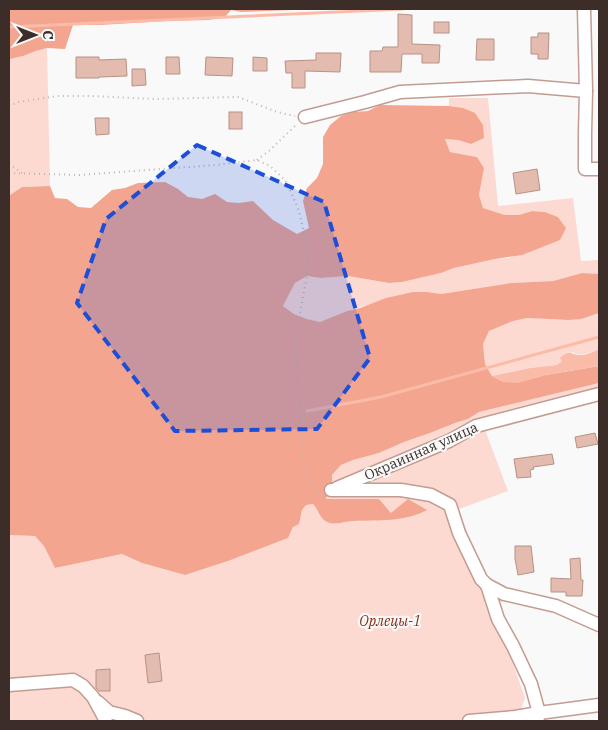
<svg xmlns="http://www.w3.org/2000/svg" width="608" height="730" font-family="'IBM Plex Serif',serif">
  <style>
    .green { fill: #fddad1 }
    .forest { fill: #f3a590 }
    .water { fill: #fbbba9 }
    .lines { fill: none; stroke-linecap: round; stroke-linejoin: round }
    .stream { stroke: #fbbba9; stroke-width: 3 }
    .building { fill: #e3bbaf; stroke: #b89186 }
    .minor-casing { stroke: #c39c91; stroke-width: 15 }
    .path { stroke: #b9b4b3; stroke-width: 2; stroke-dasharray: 1 4; stroke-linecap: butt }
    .minor { stroke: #fff; stroke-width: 12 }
    .marked { fill: #1d4ed8; fill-opacity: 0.2; stroke: #1d4ed8; stroke-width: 4; stroke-dasharray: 10 6; stroke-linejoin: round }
    .labels { text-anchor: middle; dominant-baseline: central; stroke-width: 4.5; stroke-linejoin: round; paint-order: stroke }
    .street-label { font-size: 14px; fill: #3d2d29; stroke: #f9f9f9 }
    .park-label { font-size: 14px; font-style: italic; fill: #862d13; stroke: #f9f9f9 }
  </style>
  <rect width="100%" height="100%" fill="#f9f9f9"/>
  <g class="green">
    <path d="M47 48 50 186 22 187 10 195 9 197V59C22 58 34 51 47 48Z"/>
    <path d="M449 98H488L498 206 573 198 581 261 599 260V274L582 273 553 281 511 283 441 294 427 292 400 295 347 311 320 322 307 319 294 314 283 306 295 283 307 276 321 278 348 276 389 283 402 282 441 273 454 268 495 259 509 258 566 228 558 217 545 212 532 211 519 215H505L483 208 479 195 484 168 477 157 450 152 445 139 458 140 471 144 463 108 449 106Z"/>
    <path d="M599 313V349C589 353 582 357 572 352L563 361 557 365 530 368 492 376 485 364 483 344 489 331 513 321 527 318 568 320Z"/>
    <path d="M599 383V392L481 419 508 491 459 509 525 698 517 721H9V535L35 536 44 545 55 568 122 554 142 563 185 575 228 561 288 538 293 527 299 523 302 510 306 505 313 504C319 510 319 518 327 522 335 526 345 521 354 521 377 520 397 521 420 514L391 513 379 499H326L332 483V475L341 465 353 460 379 453 404 442 430 433 455 423 468 419 479 412Z"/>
  </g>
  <g class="forest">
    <path d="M9 9H320L241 12 231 10 225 17 209 20 166 21 100 25H73L65 49 47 48 36 51 23 56 10 59H9Z"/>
    <path d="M380 105 449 106 463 108 475 113 483 125 484 138 471 144 458 140 445 139 450 152 477 157 484 168 479 195 483 208 505 215H519L532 211 545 212 558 217 566 228 560 240 522 255 495 259 454 268 441 273 402 282 389 283 348 276 321 278 307 276 295 283 283 306 294 314 307 319 320 322 347 311 360 308 386 298 413 292H427L441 294 511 283 553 281 582 273 599 274V313L581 319 568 320 527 318 513 321 489 331 483 344 485 364 492 376 504 382 531 379 545 375 599 366V383L479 412 468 419 455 423 430 433 404 442 379 453 353 460 341 465 332 475V483L326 499H379L391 513 408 499 427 510C405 522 378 520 354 521 345 521 335 526 327 522 319 518 319 510 313 504L306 505 302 510 299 524 293 527 288 538 228 561 185 575 142 563 122 554 55 568 44 546 35 536 9 535V197L10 195 22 187 50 186 55 198 67 199 78 207 91 208 112 190 125 188 138 183 165 182 178 189 188 197 202 199 215 194 227 202 239 203 253 201 273 220 297 234 309 228 303 201 307 188 317 178 323 164V137L330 125 341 116 354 112 368 111Z"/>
  </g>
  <path class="water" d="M599 349V366L545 375 518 383 504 382 492 376 530 368 557 365 562 361 560 358C570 348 572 356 583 355 589 354 594 351 599 349Z"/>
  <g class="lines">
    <g class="stream">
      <path d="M9 27 403 9"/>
      <path d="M307 411 381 397 599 337"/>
    </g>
  </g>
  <g class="building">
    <path d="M398 14 412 15V44L440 45 439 63H422V54H402L401 72H370V51H382L383 47H398Z"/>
    <rect x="434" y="22" width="15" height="11"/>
    <path d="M538 33H549L548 59H538V54H531V37H538Z"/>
    <path d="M477 39H494V60H476Z"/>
    <path d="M316 53H341L340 72 305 71V88H292V73H286L285 61 316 60Z"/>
    <path d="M76 57H99V60L126 59 127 76 99 77V78H76Z"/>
    <path d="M166 57H179L180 74H166Z"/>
    <path d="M206 57 233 58 232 76 205 75Z"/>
    <path d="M253 57 267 58V71H253Z"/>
    <path d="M132 69H145L146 85 132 86Z"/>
    <rect x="229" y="112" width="13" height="17"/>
    <path d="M95 118H109V134L96 135Z"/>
    <path d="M537 169 540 190 516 194 513 173Z"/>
    <path d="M595 433 598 444 577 448 575 437Z"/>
    <path d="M552 454 554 464 533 467 534 469 530 470 531 477 517 478 514 459Z"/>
    <path d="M515 546H531L534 572 518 575 515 559Z"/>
    <path d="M580 558 581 580H583L582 596H566V592H551V578L571 579 570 559Z"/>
    <path d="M159 653 162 681 148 683 145 655Z"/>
    <path d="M110 669V691H99L96 688V670Z"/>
  </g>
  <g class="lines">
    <defs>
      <g id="minor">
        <path d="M584 9 586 91 585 133V169H599"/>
        <path d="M305 117 365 102 400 92 528 86 586 91"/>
        <path d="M337 488 449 441 476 426 599 394"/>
        <path d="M331 490H401L431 495 450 505 459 533 481 579 487 585 504 594 556 606 599 625"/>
        <path d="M487 585 498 619 513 646 531 684 539 713 537 721"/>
        <path d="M9 685 73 680 83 686 93 697 106 721"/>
        <path d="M98 702 109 712 125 716 137 721"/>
        <path d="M469 721 515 717 539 713 599 705"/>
      </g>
    </defs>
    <use href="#minor" class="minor-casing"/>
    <g class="path">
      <path d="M9 106 19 102 57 96H91L156 99 238 97 277 112 295 116"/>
      <path d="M257 160 270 150 297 124"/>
      <path d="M9 164 22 173"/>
      <path d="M9 173 79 175 216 165 257 160 270 166 286 181 299 211 307 246V276L301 307 296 344 302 453 309 480 319 494"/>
    </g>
    <use href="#minor" class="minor"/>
  </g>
  <path class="marked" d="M197 145 324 202 370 358 317 429 175 431 77 303 106 219Z"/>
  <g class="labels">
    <g class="street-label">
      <text transform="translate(421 451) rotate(-24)">Окраинная улица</text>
    </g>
    <g class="park-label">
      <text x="390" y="621">Орлецы-1</text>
    </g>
  </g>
  <rect width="608" height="730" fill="none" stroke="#3d2d29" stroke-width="20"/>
  <g transform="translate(35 35) rotate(90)" stroke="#f9f9f9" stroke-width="4" paint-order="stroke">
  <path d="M0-4L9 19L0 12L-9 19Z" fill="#3d2d29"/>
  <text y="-8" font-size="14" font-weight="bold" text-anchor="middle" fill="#3d2d29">С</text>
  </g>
</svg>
